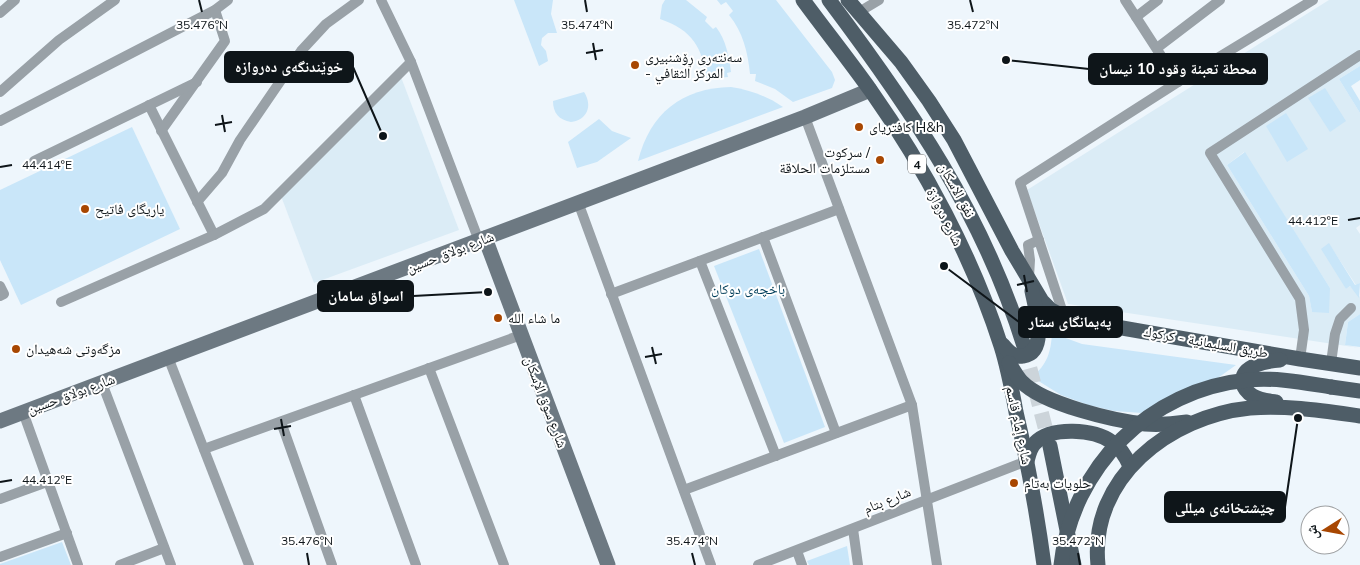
<svg xmlns="http://www.w3.org/2000/svg" width="1360" height="565" font-family="Mulish,'Noto Naskh Arabic',sans-serif">
  <style>
    .built { fill: #dbecf6; fill-rule: evenodd }
    .green { fill: #c9e6f9 }
    .lines { fill: none; stroke-linecap: round; stroke-linejoin: round }
    .primary-tunnel { stroke: #ccd4da; stroke-width: 15; stroke-dasharray: 15 8; stroke-linecap: butt }
    .street { stroke: #99a1a7; stroke-width: 10 }
    .secondary { stroke: #6d7982; stroke-width: 15 }
    .primary { stroke: #4e5d67; stroke-width: 15 }
    .primary-bridge { stroke: #4e5d67; stroke-width: 15 }
    .ticks { fill: none; stroke: #0e1519; stroke-width: 2 }
    .poi-dot { fill: #a84702; stroke: #fff; stroke-width: 2 }
    .labels { text-anchor: middle; dominant-baseline: central; stroke-width: 4; stroke-linejoin: round; paint-order: stroke }
    .shield { fill: #fff; stroke: #565b5e; stroke-width: 1 }
    .shield-label { font-size: 12px; font-weight: bold; fill: #0e1519 }
    .poi-label { font-size: 14px; fill: #0e1519; stroke: #fff; text-anchor: start }
    .street-label { font-size: 14px; fill: #0e1519; stroke: #fff }
    .park-label { font-size: 14px; fill: #013e5a; stroke: #fff }
    .ticks-label { font-size: 12px; text-anchor: middle; fill: #0e1519; stroke: #fff; stroke-width: 4; stroke-linejoin: round; paint-order: stroke }
    .leader { fill: none; stroke: #0e1519; stroke-width: 2 }
    .callout-dot { fill: #0e1519; stroke: #fff; stroke-width: 2 }
    .callout { fill: #0e1519; stroke: #0e1519; stroke-width: 2 }
    .callout-label { font-size: 15px; text-anchor: middle; font-weight: bold; fill: #fff }
  </style>
  <rect width="100%" height="100%" fill="#eef6fc"/>
  <g class="built">
    <path d="M1329 0H1360V66L1339 79 1360 113V225L1356 228 1360 234V283L1356 285 1329 244 1346 289 1350 286 1360 297V314L1348 322 1345 345 1360 348 1068 304 1027 190ZM1244 152 1330 288 1312 312 1309 296 1227 165Z"/>
    <path d="M401 77 459 230 314 283 281 196Z"/>
  </g>
  <g class="green">
    <path d="M514 0H553L551 14 557 33H548L542 38 541 45 546 51 548 61 539 66Z"/>
    <path d="M665 0H686L707 17 705 21 713 29 716 27C726 40 729 56 731 72L727 73 728 77 707 79C702 48 693 30 660 19L662 5Z"/>
    <path d="M717 0H776L832 72 835 80 832 88 793 102 775 89 755 81 756 74H750C748 53 743 32 729 15L733 11 726 2 721 5Z"/>
    <path d="M1360 66V80L1351 86 1360 101V113L1339 79Z"/>
    <path d="M731 87C750 90 767 96 783 107L638 161C650 113 682 88 731 87Z"/>
    <path d="M1325 88 1346 121 1330 132 1308 98Z"/>
    <path d="M584 92C593 106 587 120 571 122 559 120 553 113 553 101Z"/>
    <path d="M1286 113 1308 149 1287 162 1266 126Z"/>
    <path d="M599 119 612 131 631 138 597 162 577 168 568 142Z"/>
    <path d="M132 127 180 229 21 305 0 260V190Z"/>
    <path d="M1245 152 1330 288 1329 313 1312 312 1309 296 1227 165Z"/>
    <path d="M1329 243 1355 285 1360 283 1359 298 1350 286 1346 289 1321 249Z"/>
    <path d="M759 249 825 427 784 443 714 266Z"/>
    <path d="M1360 314V347L1345 345 1348 322Z"/>
    <path d="M1052 333 1082 344 1236 365 1215 380 1194 385 1176 393 1142 413 1114 411 1088 405 1061 395 1032 377C1047 365 1051 352 1052 333Z"/>
    <path d="M62 542 71 565H0V564Z"/>
    <path d="M847 546 850 565H809L807 561Z"/>
  </g>
  <g class="lines">
    <path class="primary-tunnel" d="M1024 346 1050 446"/>
    <g class="street">
      <path d="M381 0 411 62 479 241"/>
      <path d="M1125 0 1178 82"/>
      <path d="M859 12 879 0"/>
      <path d="M0 13 15 0"/>
      <path d="M1136 17 1158 0"/>
      <path d="M1157 48 1220 0"/>
      <path d="M0 92 59 40 115 0"/>
      <path d="M149 105 214 235"/>
      <path d="M805 117 912 405 937 565"/>
      <path d="M0 121 215 10 228 0"/>
      <path d="M161 131 225 41 215 10"/>
      <path d="M34 161 197 82"/>
      <path d="M197 202 222 173 240 140 301 51 326 24 359 0"/>
      <path d="M578 202 711 565"/>
      <path d="M763 237 836 433"/>
      <path d="M700 261 776 456"/>
      <path d="M1029 277 1030 260 1028 245 1039 240"/>
      <path d="M0 286 4 294 0 296"/>
      <path d="M611 294 839 209"/>
      <path d="M61 302 214 235 264 209 411 62"/>
      <path d="M1064 316 1020 183 1178 82 1313 0"/>
      <path d="M168 357 249 565"/>
      <path d="M1300 359 1304 330 1300 299 1210 153 1360 55"/>
      <path d="M1331 363 1335 334 1340 319 1351 308"/>
      <path d="M429 368 504 565"/>
      <path d="M102 383 171 565"/>
      <path d="M354 395 416 565"/>
      <path d="M23 412 78 565"/>
      <path d="M281 422 332 565"/>
      <path d="M204 449 521 335"/>
      <path d="M684 490 912 405"/>
      <path d="M0 499 47 482"/>
      <path d="M853 529 858 565"/>
      <path d="M797 551 802 565"/>
      <path d="M0 557 67 533"/>
      <path d="M120 565 164 548"/>
      <path d="M758 565 1027 461"/>
    </g>
    <g class="secondary">
      <path d="M485 238 608 565"/>
      <path d="M0 421 805 117 870 90"/>
    </g>
    <g class="primary">
      <path d="M803 0C825 30 849 60 871 91 924 166 973 258 1001 346 1008 368 1012 390 1016 412 1028 463 1037 514 1044 565"/>
      <path d="M829 0C911 109 983 214 1024 346"/>
      <path d="M848 0 901 62 929 101 954 140 1012 251 1042 301 1051 310 1061 315 1082 321 1300 359 1360 368"/>
      <path d="M1003 345C1008 351 1014 358 1023 356 1049 352 1035 307 1032 291"/>
      <path d="M1009 363C1013 369 1017 377 1022 382 1043 404 1115 421 1145 424 1159 425 1173 424 1187 422"/>
      <path d="M1331 387 1360 391"/>
      <path d="M1276 402C1269 401 1260 400 1253 396 1248 393 1244 389 1243 383 1240 365 1268 361 1280 360"/>
      <path d="M1050 446 1074 565"/>
      <path d="M1027 461C1029 454 1030 448 1035 443 1051 426 1094 429 1112 442 1121 448 1126 457 1130 466"/>
      <path d="M1098 565C1089 478 1170 416 1250 408 1287 405 1324 411 1360 416"/>
    </g>
    <path class="primary-bridge" d="M1061 565C1072 467 1150 389 1248 380 1276 377 1305 383 1331 387"/>
  </g>
  <path class="ticks" d="M199 0 202 12M585 0 587 12M970 0 973 12M593 43 596 60M586 53 603 50M222 115 225 132M215 125 232 122M0 167 12 165M1348 220 1360 218M1024 275 1027 292M1017 285 1034 281M652 347 656 364M645 357 662 354M281 419 284 436M274 429 291 426M0 482 12 480M307 553 309 565M692 553 695 565M1078 553 1080 565"/>
  <g class="poi-dot">
    <circle cx="635" cy="65" r="5"/>
    <circle cx="859" cy="127" r="5"/>
    <circle cx="880" cy="160" r="5"/>
    <circle cx="85" cy="209" r="5"/>
    <circle cx="498" cy="318" r="5"/>
    <circle cx="16" cy="349" r="5"/>
    <circle cx="1014" cy="483" r="5"/>
  </g>
  <g class="labels">
    <rect class="shield" x="908" y="154.5" width="18" height="19" rx="4"/>
    <g class="shield-label">
      <text x="917" y="164">4</text>
    </g>
    <g class="poi-label">
      <text x="645" y="57">سەنتەری ڕۆشنبیری<tspan x="645" dy="16">- المرکز الثقافي</tspan></text>
      <text x="869" y="127">کافتریای H&amp;h</text>
      <text x="870" y="152" text-anchor="end">سركوت /<tspan x="870" dy="16">مستلزمات الحلاقة</tspan></text>
      <text x="95" y="209">یاریگای فاتیح</text>
      <text x="508" y="318">ما شاء الله</text>
      <text x="26" y="349">مزگەوتی شەهیدان</text>
      <text x="1024" y="483">حلویات بەتام</text>
    </g>
    <g class="street-label">
      <text transform="translate(957 190) rotate(61)">نفق الاسكان</text>
      <text transform="translate(945 217) rotate(63)">شارع دروازة</text>
      <text transform="translate(450 252) rotate(-21)">شارع بولاق حسين</text>
      <text transform="translate(1206 342) rotate(10)">طريق السليمانية - كركوك</text>
      <text transform="translate(71 394) rotate(-20)">شارع بولاق حسين</text>
      <text transform="translate(546 402) rotate(69)">شارع سوق الإسكان</text>
      <text transform="translate(1019 425) rotate(78)">شارع إمام قاسم</text>
      <text transform="translate(887 500) rotate(-22)">شارع بتام</text>
    </g>
    <g class="park-label">
      <text x="748" y="289">باخچەی دوکان</text>
    </g>
  </g>
  <g class="ticks-label">
    <text x="202" y="29">35.476°N</text>
    <text x="587" y="29">35.474°N</text>
    <text x="973" y="29">35.472°N</text>
    <text x="47" y="169">44.414°E</text>
    <text x="1313" y="225">44.412°E</text>
    <text x="47" y="484">44.412°E</text>
    <text x="307" y="545">35.476°N</text>
    <text x="692" y="545">35.474°N</text>
    <text x="1078" y="545">35.472°N</text>
  </g>
  <path class="leader" d="M383 136L353 67M1006 60L1089 69M488 292L413 296M944 266L1019 322M1298 418L1285 507"/>
  <g class="callout-dot">
    <circle cx="383" cy="136" r="5"/>
    <circle cx="1006" cy="60" r="5"/>
    <circle cx="488" cy="292" r="5"/>
    <circle cx="944" cy="266" r="5"/>
    <circle cx="1298" cy="418" r="5"/>
  </g>
  <g class="callout">
    <rect x="225" y="52" width="128" height="30" rx="5"/>
    <rect x="1089" y="54" width="178" height="30" rx="5"/>
    <rect x="318" y="281" width="95" height="30" rx="5"/>
    <rect x="1019" y="307" width="103" height="30" rx="5"/>
    <rect x="1165" y="492" width="120" height="30" rx="5"/>
  </g>
  <g class="callout-label">
    <text x="289" y="72">خوێندنگەی دەروازە</text>
    <text x="1178" y="74">محطة تعبئة وقود 10 نيسان</text>
    <text x="366" y="301">اسواق سامان</text>
    <text x="1070" y="327">پەیمانگای ستار</text>
    <text x="1225" y="513">چێشتخانەی میللی</text>
  </g>
  <g transform="translate(1325 530) rotate(259)"><circle r="24" fill="#ffffff" stroke="#9fa1a3"/>
  <path d="M0-4L9 19L0 12L-9 19Z" fill="#a84702"/>
  <text y="-8" font-size="14" font-weight="bold" text-anchor="middle" fill="#0e1519">ش</text>
  </g>
</svg>
